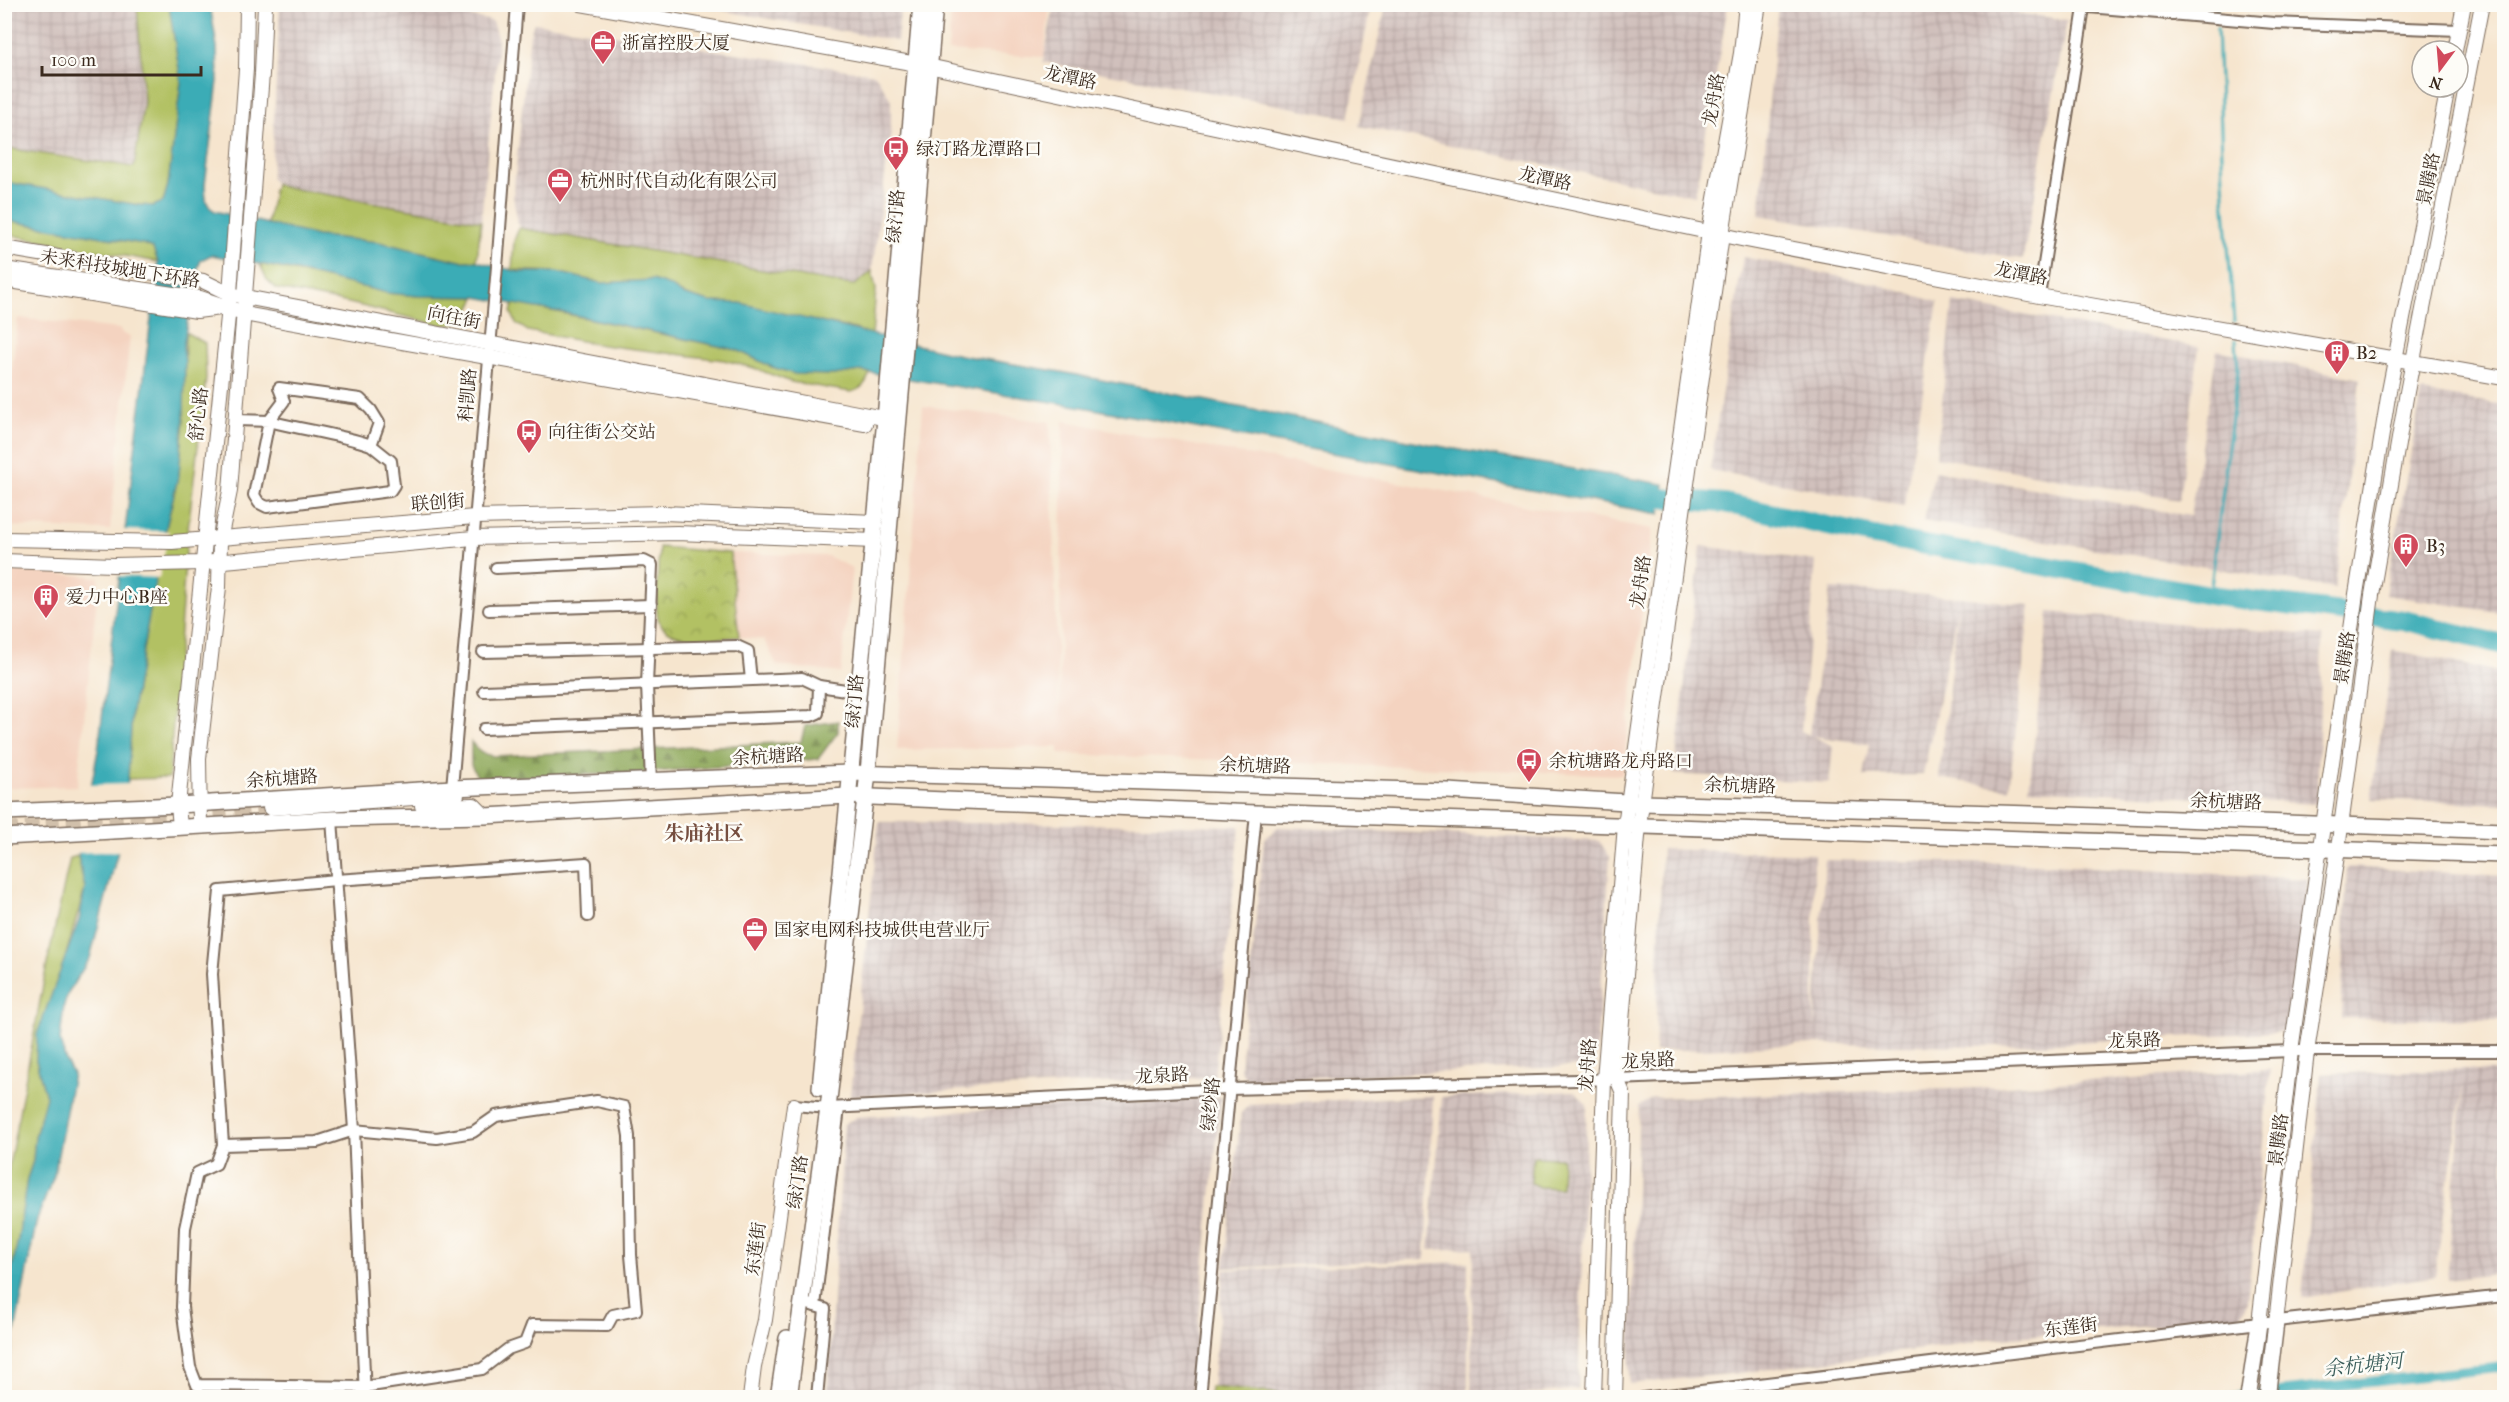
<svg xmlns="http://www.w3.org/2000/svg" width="2509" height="1402" font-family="'IM FELL French Canon','Noto Serif SC',serif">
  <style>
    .built { fill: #f4d3c0 }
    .industrial { fill: url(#industrial-grid) }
    .grass { fill: #b2c163; stroke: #767640; stroke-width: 1.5 }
    .forest { fill: url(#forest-firs); stroke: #64683c; stroke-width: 1.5 }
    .park { fill: url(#park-crowns); stroke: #767640; stroke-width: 1.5 }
    .water { fill: #3bacb6; stroke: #3b6b6a; stroke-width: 1.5 }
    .pier { fill: #f6e5ce }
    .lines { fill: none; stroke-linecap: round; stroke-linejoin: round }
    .stream { stroke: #3bacb6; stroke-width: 3 }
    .canal { stroke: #3bacb6; stroke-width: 10 }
    .river { stroke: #3bacb6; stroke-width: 20 }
    .tertiary-tunnel { stroke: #d1c0ab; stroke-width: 14; stroke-dasharray: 14 7; stroke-linecap: butt }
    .minor-casing { stroke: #7c6b5c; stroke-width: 14 }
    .tertiary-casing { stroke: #7c6b5c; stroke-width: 16 }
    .secondary-casing { stroke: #7c6b5c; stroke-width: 18 }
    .minor { stroke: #fff; stroke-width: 10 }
    .tertiary { stroke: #fff; stroke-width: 14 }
    .secondary { stroke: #fff; stroke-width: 15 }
    .secondary-bridge-casing { stroke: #7c6b5c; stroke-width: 18; stroke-linecap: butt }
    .secondary-bridge { stroke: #fff; stroke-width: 15 }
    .labels { text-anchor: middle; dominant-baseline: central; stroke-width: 5; stroke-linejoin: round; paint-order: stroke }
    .poi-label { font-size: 18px; fill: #3b2a1e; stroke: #fdfcf7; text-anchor: start }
    .street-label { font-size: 18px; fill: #3b2a1e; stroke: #fdfcf7 }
    .neighbourhood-label { font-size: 20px; font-weight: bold; fill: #764f40; stroke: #fdfcf7 }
    .water-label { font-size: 20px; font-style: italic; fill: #3b5e5b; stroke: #fdfcf7 }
  </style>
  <defs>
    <pattern id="industrial-grid" width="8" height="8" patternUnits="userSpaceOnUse" patternTransform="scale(1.5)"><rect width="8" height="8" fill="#d0c0bc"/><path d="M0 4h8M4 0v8" fill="none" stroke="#b4a5a1"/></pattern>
    <pattern id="forest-firs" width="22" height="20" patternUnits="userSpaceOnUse" patternTransform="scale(1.5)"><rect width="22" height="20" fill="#8da759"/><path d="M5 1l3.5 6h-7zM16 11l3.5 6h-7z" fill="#748849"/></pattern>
    <pattern id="park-crowns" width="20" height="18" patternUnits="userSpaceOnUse" patternTransform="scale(1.5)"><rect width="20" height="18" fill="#b2c163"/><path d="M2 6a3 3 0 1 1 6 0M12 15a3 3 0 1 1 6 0" fill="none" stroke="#929d51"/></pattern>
  </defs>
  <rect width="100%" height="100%" fill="#fdfcf7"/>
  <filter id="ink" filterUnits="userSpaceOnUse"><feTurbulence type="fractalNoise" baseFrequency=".0167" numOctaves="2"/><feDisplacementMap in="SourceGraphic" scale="12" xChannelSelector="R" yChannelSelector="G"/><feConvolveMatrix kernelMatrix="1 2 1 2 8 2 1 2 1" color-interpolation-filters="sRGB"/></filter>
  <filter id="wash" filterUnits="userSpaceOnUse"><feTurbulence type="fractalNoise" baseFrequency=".008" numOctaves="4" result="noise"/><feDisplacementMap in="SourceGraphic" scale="24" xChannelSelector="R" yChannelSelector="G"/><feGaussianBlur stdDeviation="1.35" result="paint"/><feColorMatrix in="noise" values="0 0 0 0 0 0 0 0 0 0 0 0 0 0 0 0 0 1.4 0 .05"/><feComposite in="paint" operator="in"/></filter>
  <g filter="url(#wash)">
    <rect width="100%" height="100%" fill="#f6e5ce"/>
    <g class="built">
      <path d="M952 5H1050L1044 57 948 51Z"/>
      <path d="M18 318 119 329 123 334 130 336 110 530 5 526V429Z"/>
      <path d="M923 406 1050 422 1059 726 1063 421 1652 529 1622 775 1059 754V747L897 750Z"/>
      <path d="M730 553 828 556 852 568 841 673 777 665 764 640 739 637Z"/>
      <path d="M4 570 99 577 77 786 5 788Z"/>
    </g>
    <g class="industrial">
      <path d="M1954 4 2067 20 2023 259 1759 215 1778 5Z"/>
      <path d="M5 5H137L144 102 134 167 63 155H41L5 147Z"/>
      <path d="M280 5H413L492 21 498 41 481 221 283 187 275 184 271 178Z"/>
      <path d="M690 5H901L897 41Z"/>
      <path d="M1054 5V4L1371 5 1349 118 1043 62Z"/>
      <path d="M1386 5H1728L1695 196 1359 126Z"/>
      <path d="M534 23 875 74 891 100V133L872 271 855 285 844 284 524 231 518 224 513 196 530 34Z"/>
      <path d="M1743 257 1876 284 1938 302 1904 506 1710 470Z"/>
      <path d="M1953 302 2199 347 2179 500 1936 457Z"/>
      <path d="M2217 350 2360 379 2335 588 1923 521 1935 471 2190 516Z"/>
      <path d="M2422 392 2504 405V613L2385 595Z"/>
      <path d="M1701 546 1816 561 1801 731 1809 735 1831 589 1959 597 2030 605 2009 789 1939 778 1958 607 1923 775 1864 776 1870 744 1813 736 1833 746 1829 783 1674 774Z"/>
      <path d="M2049 612 2322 636 2317 804 2029 789Z"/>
      <path d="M2393 650 2504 673V804L2371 799Z"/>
      <path d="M879 822 1240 826 1214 1077 850 1096Z"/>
      <path d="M1278 827 1599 841 1610 857 1596 1056 1585 1066 1247 1080 1240 1068 1264 840Z"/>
      <path d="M1662 849 1814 854V1029L1825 860 2016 863 2308 879 2296 1031 1996 1046 1813 1044 1655 1051Z"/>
      <path d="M2347 867 2504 876V1020L2341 1018Z"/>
      <path d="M2270 1069 2247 1302 2238 1319 1975 1340V1342L1739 1373 1629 1384 1639 1106 1653 1098 1979 1088Z"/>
      <path d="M2465 1069 2504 1072V1273L2447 1280 2463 1083 2435 1276 2302 1298 2321 1074Z"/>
      <path d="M1574 1091 1587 1105 1578 1389 1498 1397H1471L1473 1248 1429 1250 1442 1097Z"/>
      <path d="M1433 1096 1425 1259 1224 1268 1241 1113 1250 1104Z"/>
      <path d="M1221 1097 1191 1397H827L844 1124 857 1117Z"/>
      <path d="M1468 1262V1395L1433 1398H1321L1212 1387 1224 1270Z"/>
    </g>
    <g class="grass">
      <path d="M137 5H169L181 82 168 185 163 202 153 206 139 205 5 182 4 147C47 156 91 160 134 167L144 102Z"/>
      <path d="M275 184 283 187 481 221 477 261H460L379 242 317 236 267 224Z"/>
      <path d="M4 220 143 244 153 248 158 262 5 234Z"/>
      <path d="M519 228 844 284 855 285 872 271 876 289 872 336 856 329 795 317 740 303 709 302 681 293 670 286 652 280 601 283 557 272 512 270 514 241Z"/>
      <path d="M260 264 346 282 387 293 418 296 476 297C470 314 460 327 440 325L349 303 277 289 267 280Z"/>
      <path d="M514 303 737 350 772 367 795 374 833 375 860 371 870 373C866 383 863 389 851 392L791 382 754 368 724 360 602 345 528 331 516 323 511 312Z"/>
      <path d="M185 332 205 343 206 379 187 537 169 778 128 779 132 711 161 549 179 473 184 418Z"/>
      <path d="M78 856 85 888 36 1060 46 1097 35 1137 33 1161 27 1179 18 1240 5 1302V1187L47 964 70 858Z"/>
      <path d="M1533 1157 1562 1158 1561 1188 1539 1187 1531 1183Z"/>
      <path d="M1210 1387 1319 1397H1209Z"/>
    </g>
    <path class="forest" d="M838 721V732L818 759 638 773 478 778 471 765V742L481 753 493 756 801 742 805 726Z"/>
    <path class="park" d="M659 547 730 553 739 637C718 638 664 645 658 618 654 605 659 563 659 547Z"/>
    <path class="water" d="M169 5H210L217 47 218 81 205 185C206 196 204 205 215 211L317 236 379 242 460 261H477L519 272H557L601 283 652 280 670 286 682 294 709 302 740 303 960 355 1061 372 1449 448 1664 484 1660 514 1077 406 860 371 833 375 795 374 772 367 737 350 565 313 476 297 418 296 387 293 297 271 211 255 201 260 195 276 183 347 185 362 184 418 179 473 161 549 132 711 128 779 117 855 90 958 69 991 64 1005 60 1040 66 1062 73 1074 54 1176 37 1219 5 1383V1302L18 1240 27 1179 33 1161 35 1137 46 1097 36 1060 37 1034 79 920 85 888 78 856 98 750 158 262 153 248 143 244 5 220V182L139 205 153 206 163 202 168 185 181 82Z"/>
    <g class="pier">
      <path d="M122 530 169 531 159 578 115 576Z"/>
      <path d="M130 784 119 851 75 853 89 785Z"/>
    </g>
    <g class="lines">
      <g class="stream">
        <path d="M2216 4 2217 9"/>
        <path d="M2217 28 2223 182 2234 321"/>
        <path d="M2210 595 2238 369 2236 340"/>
      </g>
      <path class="canal" d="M2225 1398 2504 1367"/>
      <path class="river" d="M1636 496 1724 503 1874 536 2210 595 2403 620 2504 645"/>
    </g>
  </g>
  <g filter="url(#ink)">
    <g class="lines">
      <path class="tertiary-tunnel" d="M4 829 270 814"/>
      <defs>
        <g id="minor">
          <path d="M2054 4 2274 23 2459 30"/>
          <path d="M2039 296 2084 8"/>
          <path d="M235 420 269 421 254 495 259 503 267 507 390 491 394 485 391 461 371 445 379 423 371 410 360 399 279 388 284 401 269 421C303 430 338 434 371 445"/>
          <path d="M496 568 644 561 652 565 647 685 651 782"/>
          <path d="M489 610 651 605"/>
          <path d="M483 652 737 646 748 651 751 680"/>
          <path d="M484 691 802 678 819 686 859 692"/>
          <path d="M484 729 811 716 818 713 819 686"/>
          <path d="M452 788 498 255 517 4"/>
          <path d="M332 819 354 1130 365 1398"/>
          <path d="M794 1105 828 1108 1229 1089 1617 1079 2291 1051H2504"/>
          <path d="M223 1145 216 1164 197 1173 185 1228 182 1307 190 1367 197 1385 364 1387 482 1369 508 1349 525 1343 532 1325 607 1326 613 1315 636 1310 631 1255 629 1136 624 1107 597 1101 496 1116 473 1132 437 1138 354 1130 317 1142 223 1145 212 974 220 891 336 880 586 863 588 916"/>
          <path d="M808 1304 825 1309 817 1398"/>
          <path d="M815 1306 839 1108"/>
          <path d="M1200 1398 1256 813"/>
          <path d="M1643 1398 2259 1323 2504 1296"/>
        </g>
        <g id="tertiary">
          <path d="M581 4 928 66 1741 239 2039 296 2504 378"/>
          <path d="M2455 51 2464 4"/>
          <path d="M4 248 203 281 230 294 245 297 894 420"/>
          <path d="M4 269 200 298 221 305"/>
          <path d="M4 280 197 311 229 307 244 314 865 424"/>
          <path d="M4 539 172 542 475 517 664 513 875 522"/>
          <path d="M4 561 113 565 203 563 473 538 677 533 874 541"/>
          <path d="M422 806 474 805 485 816"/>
          <path d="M270 808 457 795"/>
          <path d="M200 826 199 759 219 587 220 540 230 491 262 74 265 4"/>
          <path d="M180 827 178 805 229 307 246 69 247 4"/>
          <path d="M2276 1322 2307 1052 2338 849 2372 595 2407 392 2482 4"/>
          <path d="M2259 1323 2291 1051 2356 594 2389 391 2448 87"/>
          <path d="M750 1398 754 1367 765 1320 794 1105"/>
          <path d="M1594 1398 1604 1079 1625 825 1709 232 1741 53 1746 4"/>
          <path d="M1615 1398 1623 1093 1617 1079 1639 825 1722 235 1759 4"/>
        </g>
        <g id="secondary">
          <path d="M4 812 178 805 452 788 850 773 1448 791 1642 803 2069 815 2504 831"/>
          <path d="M4 837 332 819 485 816 848 796 1256 813 2504 855"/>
          <path d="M820 1088 885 419 921 4"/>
          <path d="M2257 1338 2259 1323"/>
          <path d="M778 1398 787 1338"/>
          <path d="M789 1398 828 1108 868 773 935 4"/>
          <path d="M2267 1398 2276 1322"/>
        </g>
      </defs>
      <use href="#minor" class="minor-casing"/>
      <use href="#tertiary" class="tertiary-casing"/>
      <use href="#secondary" class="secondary-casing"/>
      <use href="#minor" class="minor"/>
      <use href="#tertiary" class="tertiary"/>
      <use href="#secondary" class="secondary"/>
      <defs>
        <path id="secondary-bridge" d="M2248 1398 2257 1338"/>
      </defs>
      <use href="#secondary-bridge" class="secondary-bridge-casing"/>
      <use href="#secondary-bridge" class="secondary-bridge"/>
    </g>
  </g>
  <defs>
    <symbol id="office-pin" viewBox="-11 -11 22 30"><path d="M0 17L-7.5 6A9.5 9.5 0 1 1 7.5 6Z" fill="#d1495b" stroke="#fdfcf7"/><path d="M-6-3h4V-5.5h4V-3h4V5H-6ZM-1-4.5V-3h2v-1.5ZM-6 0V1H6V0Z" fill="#fff"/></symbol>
    <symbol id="bus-pin" viewBox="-11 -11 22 30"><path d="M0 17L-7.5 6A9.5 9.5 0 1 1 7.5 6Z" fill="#d1495b" stroke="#fdfcf7"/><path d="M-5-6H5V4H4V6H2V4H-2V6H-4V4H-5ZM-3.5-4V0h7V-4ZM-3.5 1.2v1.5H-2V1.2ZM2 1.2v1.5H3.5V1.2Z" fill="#fff"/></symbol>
    <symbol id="building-pin" viewBox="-11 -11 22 30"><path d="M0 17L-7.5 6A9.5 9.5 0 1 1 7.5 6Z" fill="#d1495b" stroke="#fdfcf7"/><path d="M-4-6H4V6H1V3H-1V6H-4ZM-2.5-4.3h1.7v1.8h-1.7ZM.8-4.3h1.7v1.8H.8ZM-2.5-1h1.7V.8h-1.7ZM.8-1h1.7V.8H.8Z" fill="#fff"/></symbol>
  </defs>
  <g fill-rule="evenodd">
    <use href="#office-pin" x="588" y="28" width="30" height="40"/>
    <use href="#bus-pin" x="881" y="134" width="30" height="40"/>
    <use href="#office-pin" x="545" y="166" width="30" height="40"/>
    <use href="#building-pin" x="2322" y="338" width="30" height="40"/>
    <use href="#bus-pin" x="514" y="417" width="30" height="40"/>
    <use href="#building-pin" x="2391" y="531" width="30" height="40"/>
    <use href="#building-pin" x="31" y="582" width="30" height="40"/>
    <use href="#bus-pin" x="1514" y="746" width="30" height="40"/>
    <use href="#office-pin" x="740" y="915" width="30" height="40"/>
  </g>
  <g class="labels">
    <g class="poi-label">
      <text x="622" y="43">浙富控股大厦</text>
      <text x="916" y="149">绿汀路龙潭路口</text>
      <text x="580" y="181">杭州时代自动化有限公司</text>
      <text x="2356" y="353">B2</text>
      <text x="548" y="432">向往街公交站</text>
      <text x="2426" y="546">B3</text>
      <text x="66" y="597">爱力中心B座</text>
      <text x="1549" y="761">余杭塘路龙舟路口</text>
      <text x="774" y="930">国家电网科技城供电营业厅</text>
    </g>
    <g class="street-label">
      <text transform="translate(1070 78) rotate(12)">龙潭路</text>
      <text transform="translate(1714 100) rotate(-80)">龙舟路</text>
      <text transform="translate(1545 179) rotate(12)">龙潭路</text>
      <text transform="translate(2429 179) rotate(-79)">景腾路</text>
      <text transform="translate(896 216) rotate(-85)">绿汀路</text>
      <text transform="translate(120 269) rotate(9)">未来科技城地下环路</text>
      <text transform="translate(2021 274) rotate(11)">龙潭路</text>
      <text transform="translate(454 318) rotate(11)">向往街</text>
      <text transform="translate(468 395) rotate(-85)">科凯路</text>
      <text transform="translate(199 414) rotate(-84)">舒心路</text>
      <text transform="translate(438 503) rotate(-5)">联创街</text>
      <text transform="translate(1641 582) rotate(-82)">龙舟路</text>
      <text transform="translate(2345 658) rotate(-82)">景腾路</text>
      <text transform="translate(855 701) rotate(-85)">绿汀路</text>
      <text transform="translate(768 757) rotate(-3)">余杭塘路</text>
      <text transform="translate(1255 766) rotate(2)">余杭塘路</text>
      <text transform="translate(282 779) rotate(-4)">余杭塘路</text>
      <text transform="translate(1740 786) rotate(2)">余杭塘路</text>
      <text transform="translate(2226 802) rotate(2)">余杭塘路</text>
      <text transform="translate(2134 1041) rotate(-2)">龙泉路</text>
      <text transform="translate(1648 1061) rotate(-3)">龙泉路</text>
      <text transform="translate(1588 1065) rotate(-85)">龙舟路</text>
      <text transform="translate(1162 1076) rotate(-3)">龙泉路</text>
      <text transform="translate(1211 1104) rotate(-84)">绿纱路</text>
      <text transform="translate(2279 1140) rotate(-83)">景腾路</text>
      <text transform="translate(798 1182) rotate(-82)">绿汀路</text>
      <text transform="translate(756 1249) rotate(-82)">东莲街</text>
      <text transform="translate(2071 1328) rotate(-7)">东莲街</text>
    </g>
    <g class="neighbourhood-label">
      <text x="704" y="833">朱庙社区</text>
    </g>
    <g class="water-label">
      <text transform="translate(2363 1365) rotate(-6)">余杭塘河</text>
    </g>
  </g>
  <rect width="2509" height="1402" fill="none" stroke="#fdfcf7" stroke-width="24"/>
  <g transform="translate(2440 69) rotate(196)"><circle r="28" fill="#fdfcf7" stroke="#afa8a0" stroke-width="1.5"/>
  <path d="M0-4.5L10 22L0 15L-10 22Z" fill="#d1495b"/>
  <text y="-9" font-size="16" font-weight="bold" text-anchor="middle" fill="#3b2a1e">N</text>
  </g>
  <path d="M42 66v9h159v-9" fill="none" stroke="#3b2a1e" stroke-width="3"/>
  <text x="51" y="66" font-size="18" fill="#3b2a1e" stroke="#fdfcf7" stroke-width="4.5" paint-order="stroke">100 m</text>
</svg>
